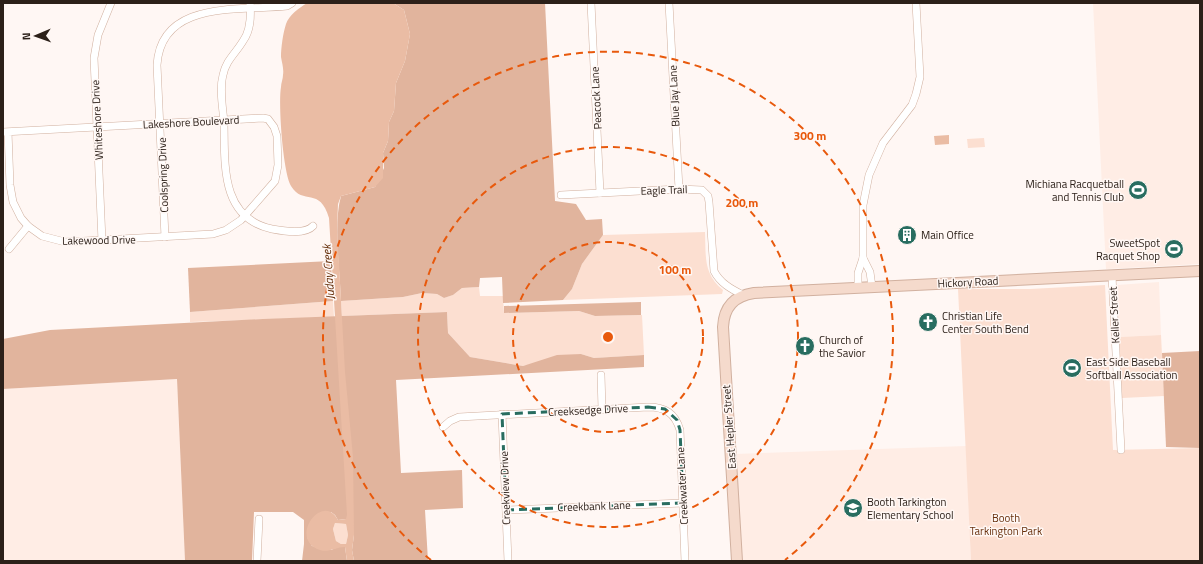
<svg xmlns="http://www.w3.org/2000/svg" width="1203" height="564" font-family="'Titillium Web',sans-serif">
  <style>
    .built { fill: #ffede5 }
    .green { fill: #fcdfd1 }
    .forest { fill: #e1b49d }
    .water { fill: #eabca4; fill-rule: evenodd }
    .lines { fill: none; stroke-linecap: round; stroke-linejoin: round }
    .street-casing { stroke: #d1b09f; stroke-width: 8 }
    .secondary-casing { stroke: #d1b09f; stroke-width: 12 }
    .street { stroke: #fff; stroke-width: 7 }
    .secondary { stroke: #f5dacc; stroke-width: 10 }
    .marked { fill: none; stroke: #286d60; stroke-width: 3; stroke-dasharray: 8 5; stroke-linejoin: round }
    .ring { fill: none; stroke: #e8590c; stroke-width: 2; stroke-dasharray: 7 5 }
    .labels { text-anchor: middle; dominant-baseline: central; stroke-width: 3; stroke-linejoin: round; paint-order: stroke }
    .street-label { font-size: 11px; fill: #2c2019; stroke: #fff7f4 }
    .poi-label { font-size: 11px; fill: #2c2019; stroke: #fff7f4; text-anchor: start }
    .park-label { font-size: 11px; fill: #68300d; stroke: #fff7f4 }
    .water-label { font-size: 12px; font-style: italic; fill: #632c07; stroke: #fff7f4 }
    .centre { fill: #e8590c; stroke: #fff7f4; stroke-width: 2 }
    .ring-label { font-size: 12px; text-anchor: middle; font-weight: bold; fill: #e8590c; stroke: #fff7f4; stroke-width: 3; stroke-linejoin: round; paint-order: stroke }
  </style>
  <rect width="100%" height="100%" fill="#fff7f4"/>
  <g class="built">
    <path d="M1093 3H1200V264L1106 269Z"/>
    <path d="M1159 282 1161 335 1119 337 1117 285Z"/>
    <path d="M177 379 185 561H3V389Z"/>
    <path d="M966 446 971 561H742L734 454Z"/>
  </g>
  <g class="green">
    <path d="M984 138 985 147 968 148 967 139Z"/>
    <path d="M705 232C706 256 703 274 723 290L722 294 563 300 572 289 582 264 603 235Z"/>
    <path d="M1105 285 1113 450 1200 448V561H971L958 289H1030Z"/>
    <path d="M479 287 480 296H503L504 313 579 311 595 316 642 315 644 355 594 358 581 354 523 366 470 357 448 333 447 312 342 316 341 301 403 297 422 293 437 294 444 298 453 295 462 288Z"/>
    <path d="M333 301 334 317 190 322V312Z"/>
    <path d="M1161 335 1164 396 1122 398 1119 337Z"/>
    <path d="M335 523 346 524 348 535 346 544H341L336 541 333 529Z"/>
  </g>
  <g class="forest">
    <path d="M393 3H545L555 201 576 204 586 220 602 219 603 235 582 264 572 289 563 300 503 303 502 277 480 278 479 287 462 288 453 295 444 298 437 294 422 293 403 297 341 301C340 270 333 225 341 196L375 187 384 168 383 153 388 141 389 122 394 111 396 83 405 61 410 34 404 10Z"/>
    <path d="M331 261 333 301 190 312 188 268Z"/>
    <path d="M641 302V315L595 316 579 311 504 313V306Z"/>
    <path d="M447 312 448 333 470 357 523 366 557 355 581 354 594 358 644 355V367L396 380 401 473 462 470 463 508 425 510 428 561H354L352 550 354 535 346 519 338 520 335 515 331 512 307 529V537L312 546 331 550 338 547H345L347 561H302L304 544V520L293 512H254L252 561H185L177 379 3 389V339L50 330 263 319Z"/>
    <path d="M1200 351V448L1166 447 1162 353Z"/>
  </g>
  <g class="water">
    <path d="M307 3H393L404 10 410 34 405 61 396 83 394 111 389 122 388 141 383 153V178L375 187 341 196 338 204 337 229 345 372 353 457 354 535 352 550 354 561H347L345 547C336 547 328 553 320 550 287 539 323 491 338 520L346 519 347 515 329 218C320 186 303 206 291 186 283 173 278 104 281 87 281 83 283 79 283 75 284 69 282 63 281 57 281 48 283 33 286 24 289 15 299 8 307 3ZM335 523 346 524 348 535 346 544H341L336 541 333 529Z"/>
    <path d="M949 135V144L935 145 934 136Z"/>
  </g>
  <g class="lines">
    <defs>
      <g id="street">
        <path d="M250 3C251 16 251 30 243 41 236 53 226 60 223 75 219 90 223 108 224 123 225 164 220 218 272 229 283 231 305 235 313 226"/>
        <path d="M591 3 600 193"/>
        <path d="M669 3 679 189"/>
        <path d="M3 132 263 118 268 119 274 127 277 136 278 165 275 181 241 220 226 230 213 234 65 242 42 236 28 226 21 218 13 202 10 185 8 132"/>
        <path d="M561 195 679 189 702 190 708 196 709 202 714 271C720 283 731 289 743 295"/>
        <path d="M165 237 157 65C161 0 238 11 287 6L292 3"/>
        <path d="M102 241 94 58 98 35 111 3"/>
        <path d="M9 249 28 226"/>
        <path d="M863 258 870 272 872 287"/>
        <path d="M1112 276 1121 450"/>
        <path d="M858 287V273L863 258V205L869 175 883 143 912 105 916 94 920 77 916 3"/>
        <path d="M601 375 602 409"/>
        <path d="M502 414 508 561"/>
        <path d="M443 427 450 421 459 417 648 407C665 407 675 413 680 430L685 561"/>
        <path d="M506 510 683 503"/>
        <path d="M257 561 259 519"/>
      </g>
      <path id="secondary" d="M737 561 723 327C724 307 734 296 754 293L1200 271"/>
    </defs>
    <use href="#street" class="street-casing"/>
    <use href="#secondary" class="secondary-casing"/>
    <use href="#street" class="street"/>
    <use href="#secondary" class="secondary"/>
  </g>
  <path class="marked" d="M648 407 665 409 677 420 680 430 683 503 506 510 502 414Z"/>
  <g class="ring">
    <circle cx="608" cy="337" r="95"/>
    <circle cx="608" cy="337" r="190"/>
    <path d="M431 560A285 285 0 1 1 785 560"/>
  </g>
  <defs>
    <symbol id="stadium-disc" viewBox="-11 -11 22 22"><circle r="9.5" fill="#286d60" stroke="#fff7f4"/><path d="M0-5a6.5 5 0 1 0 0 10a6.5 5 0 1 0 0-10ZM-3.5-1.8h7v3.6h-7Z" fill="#fff"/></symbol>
    <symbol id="building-disc" viewBox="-11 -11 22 22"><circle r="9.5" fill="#286d60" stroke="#fff7f4"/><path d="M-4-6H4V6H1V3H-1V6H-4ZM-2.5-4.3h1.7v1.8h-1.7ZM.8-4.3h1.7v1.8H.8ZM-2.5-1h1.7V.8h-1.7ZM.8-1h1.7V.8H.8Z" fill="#fff"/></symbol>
    <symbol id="church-disc" viewBox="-11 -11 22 22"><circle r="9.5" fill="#286d60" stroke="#fff7f4"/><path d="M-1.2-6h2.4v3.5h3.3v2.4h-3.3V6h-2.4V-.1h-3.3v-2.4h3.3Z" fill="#fff"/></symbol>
    <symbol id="school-disc" viewBox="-11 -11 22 22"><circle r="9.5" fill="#286d60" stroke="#fff7f4"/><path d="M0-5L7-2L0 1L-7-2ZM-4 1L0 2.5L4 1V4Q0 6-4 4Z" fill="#fff"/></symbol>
  </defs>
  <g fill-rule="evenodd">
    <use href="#stadium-disc" x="1127" y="179" width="22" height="22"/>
    <use href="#building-disc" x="896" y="224" width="22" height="22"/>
    <use href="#stadium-disc" x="1163" y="238" width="22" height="22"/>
    <use href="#church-disc" x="917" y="311" width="22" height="22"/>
    <use href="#church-disc" x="794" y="335" width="22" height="22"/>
    <use href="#stadium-disc" x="1061" y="357" width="22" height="22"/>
    <use href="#school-disc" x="842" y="497" width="22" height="22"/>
  </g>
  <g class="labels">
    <g class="street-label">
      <text transform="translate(674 96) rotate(-93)">Blue Jay Lane</text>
      <text transform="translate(596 98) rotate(-93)">Peacock Lane</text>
      <text transform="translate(97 120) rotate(-93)">Whiteshore Drive</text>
      <text transform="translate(191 122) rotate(-3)">Lakeshore Boulevard</text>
      <text transform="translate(163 175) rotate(-92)">Coolspring Drive</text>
      <text transform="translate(664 190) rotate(-2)">Eagle Trail</text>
      <text transform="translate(99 240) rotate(-1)">Lakewood Drive</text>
      <text transform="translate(968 282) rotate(-3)">Hickory Road</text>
      <text transform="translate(1114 315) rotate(-93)">Keller Street</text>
      <text transform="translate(588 410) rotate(-3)">Creeksedge Drive</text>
      <text transform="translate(729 427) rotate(-94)">East Hepler Street</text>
      <text transform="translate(682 486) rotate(-93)">Creekwater Lane</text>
      <text transform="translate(505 488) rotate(-92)">Creekview Drive</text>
      <text transform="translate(594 506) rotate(-2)">Creekbank Lane</text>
    </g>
    <g class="poi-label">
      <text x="1124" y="184" text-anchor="end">Michiana Racquetball<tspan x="1124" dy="13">and Tennis Club</tspan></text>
      <text x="921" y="235">Main Office</text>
      <text x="1160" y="243" text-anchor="end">SweetSpot<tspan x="1160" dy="13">Racquet Shop</tspan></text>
      <text x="942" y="316">Christian Life<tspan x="942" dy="13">Center South Bend</tspan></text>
      <text x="819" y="340">Church of<tspan x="819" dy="13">the Savior</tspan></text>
      <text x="1086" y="362">East Side Baseball<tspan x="1086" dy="13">Softball Association</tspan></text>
      <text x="867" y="502">Booth Tarkington<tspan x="867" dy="13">Elementary School</tspan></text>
    </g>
    <g class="park-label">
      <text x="1006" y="518">Booth<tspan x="1006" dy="13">Tarkington Park</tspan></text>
    </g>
    <g class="water-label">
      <text transform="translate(328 272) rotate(-94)">Juday Creek</text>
    </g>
  </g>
  <circle cx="608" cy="337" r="6" class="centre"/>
  <g class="ring-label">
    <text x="810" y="140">300 m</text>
    <text x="742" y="207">200 m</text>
    <text x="675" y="274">100 m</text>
  </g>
  <rect width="1203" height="564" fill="none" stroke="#2c2019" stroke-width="8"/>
  <g transform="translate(36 36) rotate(268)" stroke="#fff7f4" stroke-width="3" paint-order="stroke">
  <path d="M0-3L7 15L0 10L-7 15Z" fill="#2c2019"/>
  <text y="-6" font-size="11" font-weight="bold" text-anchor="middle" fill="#2c2019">N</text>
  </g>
</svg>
